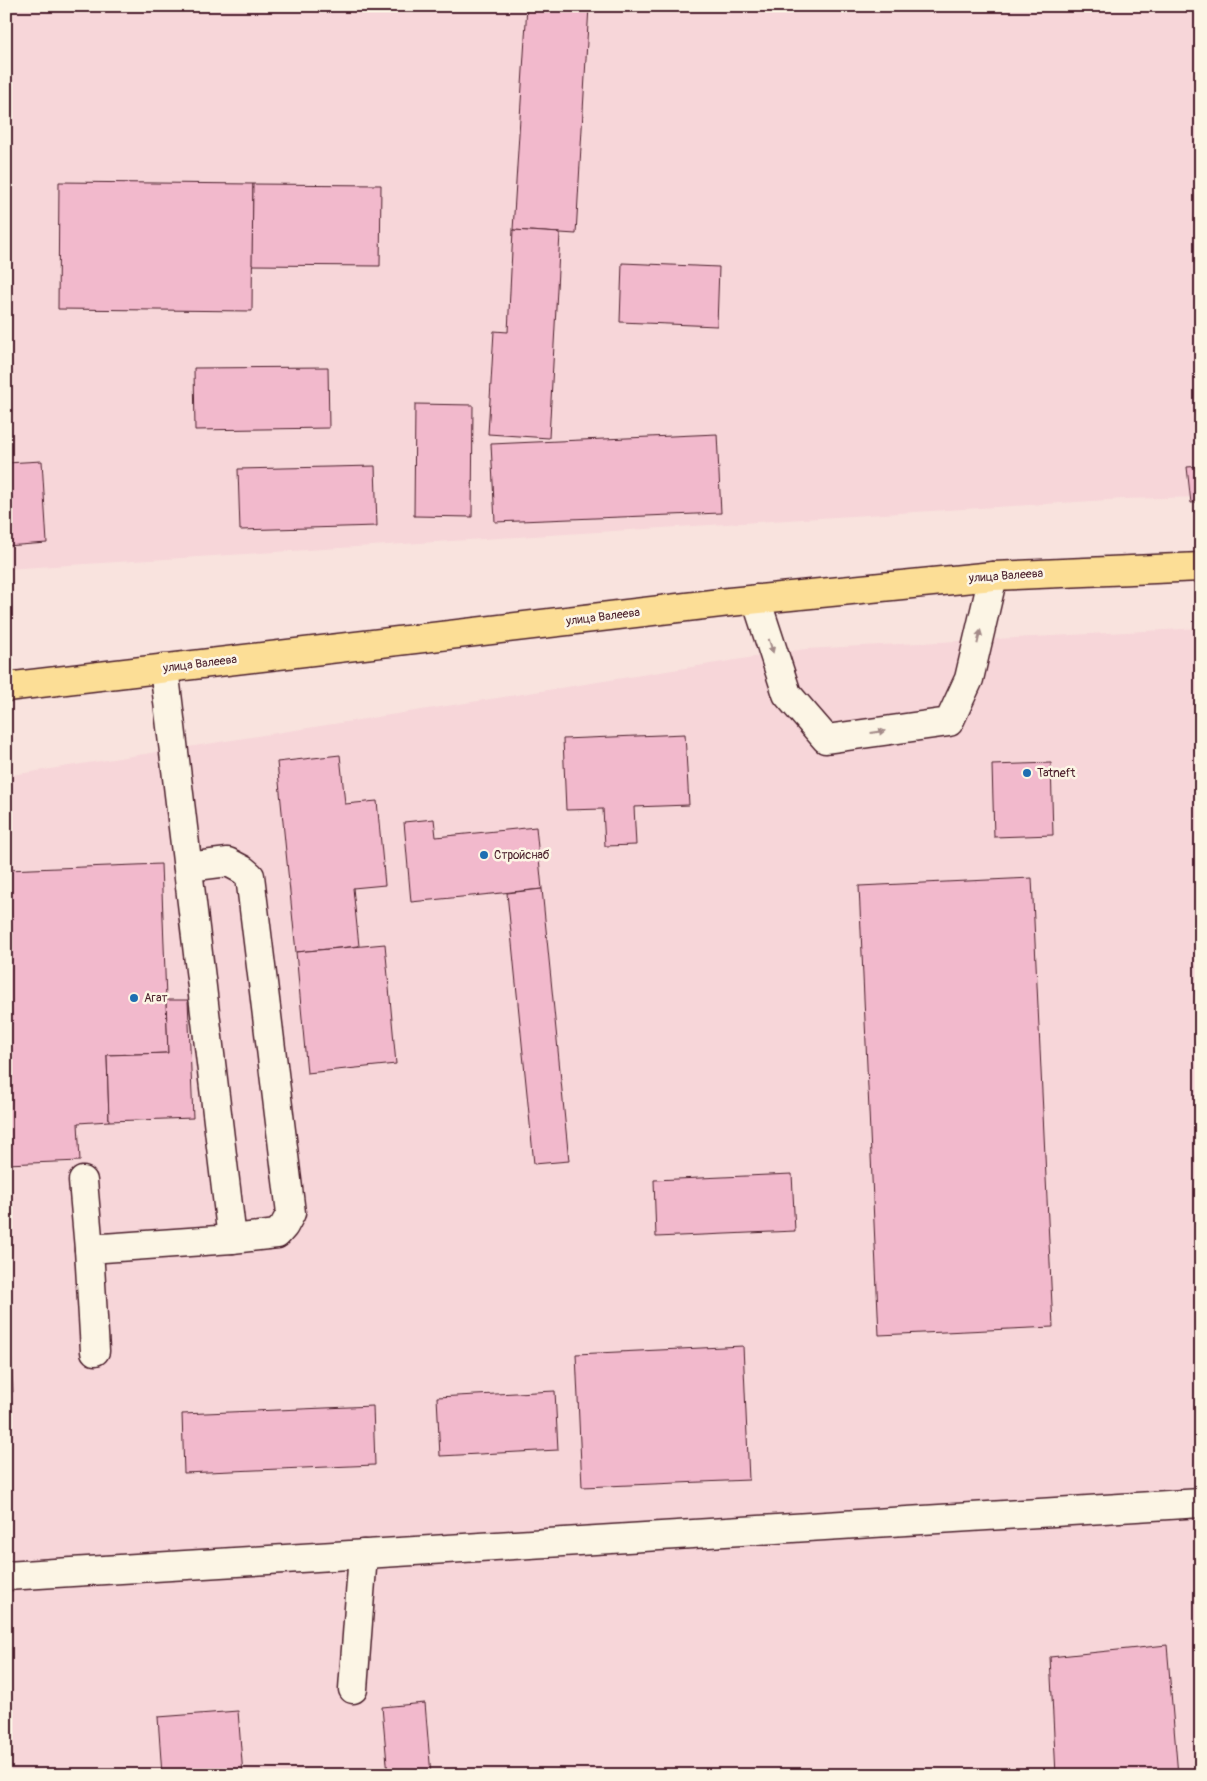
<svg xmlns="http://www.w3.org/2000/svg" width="1207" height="1781" font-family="Pangolin,sans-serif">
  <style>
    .built { fill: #f7d6d9 }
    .building { fill: #f2b9cc; stroke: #4a1f2b }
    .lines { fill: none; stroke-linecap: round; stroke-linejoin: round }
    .minor-casing { stroke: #4a1f2b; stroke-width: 31 }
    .major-casing { stroke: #4a1f2b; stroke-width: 31 }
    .minor { stroke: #fcf5e5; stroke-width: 28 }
    .major { stroke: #fcde96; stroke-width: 28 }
    .oneway { fill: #a38a88 }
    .poi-dot { fill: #1f6fb2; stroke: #fcf5e5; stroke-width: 2 }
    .labels { text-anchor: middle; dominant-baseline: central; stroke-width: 5; stroke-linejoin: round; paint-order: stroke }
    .street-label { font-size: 12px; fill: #4a1f2b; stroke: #fcf5e5 }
    .poi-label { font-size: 12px; fill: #4a1f2b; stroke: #fcf5e5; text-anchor: start }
  </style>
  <rect width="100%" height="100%" fill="#f9e3de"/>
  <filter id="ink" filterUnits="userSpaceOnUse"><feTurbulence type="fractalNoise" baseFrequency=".02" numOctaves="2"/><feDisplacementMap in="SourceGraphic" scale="10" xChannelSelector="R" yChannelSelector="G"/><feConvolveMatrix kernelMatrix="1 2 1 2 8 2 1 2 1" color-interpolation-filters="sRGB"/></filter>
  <g filter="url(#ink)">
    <g class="built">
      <path d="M6 6H1201V497L1124 499 6 569Z"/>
      <path d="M1201 628V1775H6V776L805 649Z"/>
    </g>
    <g class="building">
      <path d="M527 6H589L576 234 513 230Z"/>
      <path d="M59 182 253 184 252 311 58 309Z"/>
      <path d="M253 184 381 185 380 266 252 265Z"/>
      <path d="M513 230 560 233 549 438 488 434 494 331 508 332Z"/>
      <path d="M622 263 719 267 717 326 620 322Z"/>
      <path d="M328 367 329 428 195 430 194 368Z"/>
      <path d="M415 404 473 405 472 517 414 516Z"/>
      <path d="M717 434 721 513 495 522 491 444Z"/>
      <path d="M42 461 47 543 6 546V463Z"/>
      <path d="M375 466 377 526 240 530 238 469Z"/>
      <path d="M1201 466V502L1191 503 1187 467Z"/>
      <path d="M685 734 689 805 634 807 636 845 605 846 603 809 566 810 563 739Z"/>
      <path d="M340 755 345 804 377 801 385 885 353 888 359 946 296 952 277 762Z"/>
      <path d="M1051 763 1053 835 994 837 992 765Z"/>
      <path d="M434 819 436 837 536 827 542 889 411 902 404 822Z"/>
      <path d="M161 864 168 1053 107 1055 109 1121 78 1123 80 1161 6 1164V870Z"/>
      <path d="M1032 878 1053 1327 879 1335 859 886Z"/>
      <path d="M542 889 569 1161 534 1164 507 893Z"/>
      <path d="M385 944 396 1064 307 1073 296 952Z"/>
      <path d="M166 1000H188L193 1118 109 1121 107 1055 168 1053Z"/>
      <path d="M792 1174 795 1231 656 1237 654 1180Z"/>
      <path d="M6 1233 13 1392H6Z"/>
      <path d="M743 1346 749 1480 582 1487 576 1354Z"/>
      <path d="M555 1391 558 1450 440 1456 437 1397Z"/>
      <path d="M373 1406 375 1465 184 1473 182 1414Z"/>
      <path d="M1167 1645 1178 1775H1056L1050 1657Z"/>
      <path d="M425 1703 431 1775H388L382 1707Z"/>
      <path d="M238 1711 243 1775H162L158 1717Z"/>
    </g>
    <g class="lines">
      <defs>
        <g id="minor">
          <path d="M756 599 787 694 826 739 949 722 969 679 993 576"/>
          <path d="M188 867 228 862 243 870 250 876 291 1213 284 1226 277 1234 232 1239"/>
          <path d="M83 1181 89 1249"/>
          <path d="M95 1351 89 1249 232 1239 164 668"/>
          <path d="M6 1576 1201 1503"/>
          <path d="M353 1689 363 1554"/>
        </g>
        <path id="major" d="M6 687 729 602 993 576 1201 567"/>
      </defs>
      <use href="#minor" class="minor-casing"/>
      <use href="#major" class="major-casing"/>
      <use href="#minor" class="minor"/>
      <use href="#major" class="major"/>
    </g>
    <defs><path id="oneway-solid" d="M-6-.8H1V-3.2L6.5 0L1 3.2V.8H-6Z" transform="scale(1.25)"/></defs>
    <g class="oneway">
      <use href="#oneway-solid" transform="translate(979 637) rotate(-77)"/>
      <use href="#oneway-solid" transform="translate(771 646) rotate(72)"/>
      <use href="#oneway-solid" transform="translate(878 732) rotate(-8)"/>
    </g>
  </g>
  <g class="poi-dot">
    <circle cx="1027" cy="773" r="5"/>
    <circle cx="484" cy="855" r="5"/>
    <circle cx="134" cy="998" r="5"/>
  </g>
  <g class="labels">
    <g class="street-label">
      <text transform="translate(1006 576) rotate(-4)">улица Валеева</text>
      <text transform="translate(603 617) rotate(-7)">улица Валеева</text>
      <text transform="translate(200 664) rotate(-7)">улица Валеева</text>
    </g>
    <g class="poi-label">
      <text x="1037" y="773">Tatneft</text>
      <text x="494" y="855">Стройснаб</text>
      <text x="144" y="998">Агат</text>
    </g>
  </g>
  <rect width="1207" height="1781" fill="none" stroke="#fcf5e5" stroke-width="25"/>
  <rect x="12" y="12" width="1182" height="1756" fill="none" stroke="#4a1f2b" stroke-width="2" filter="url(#ink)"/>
</svg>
